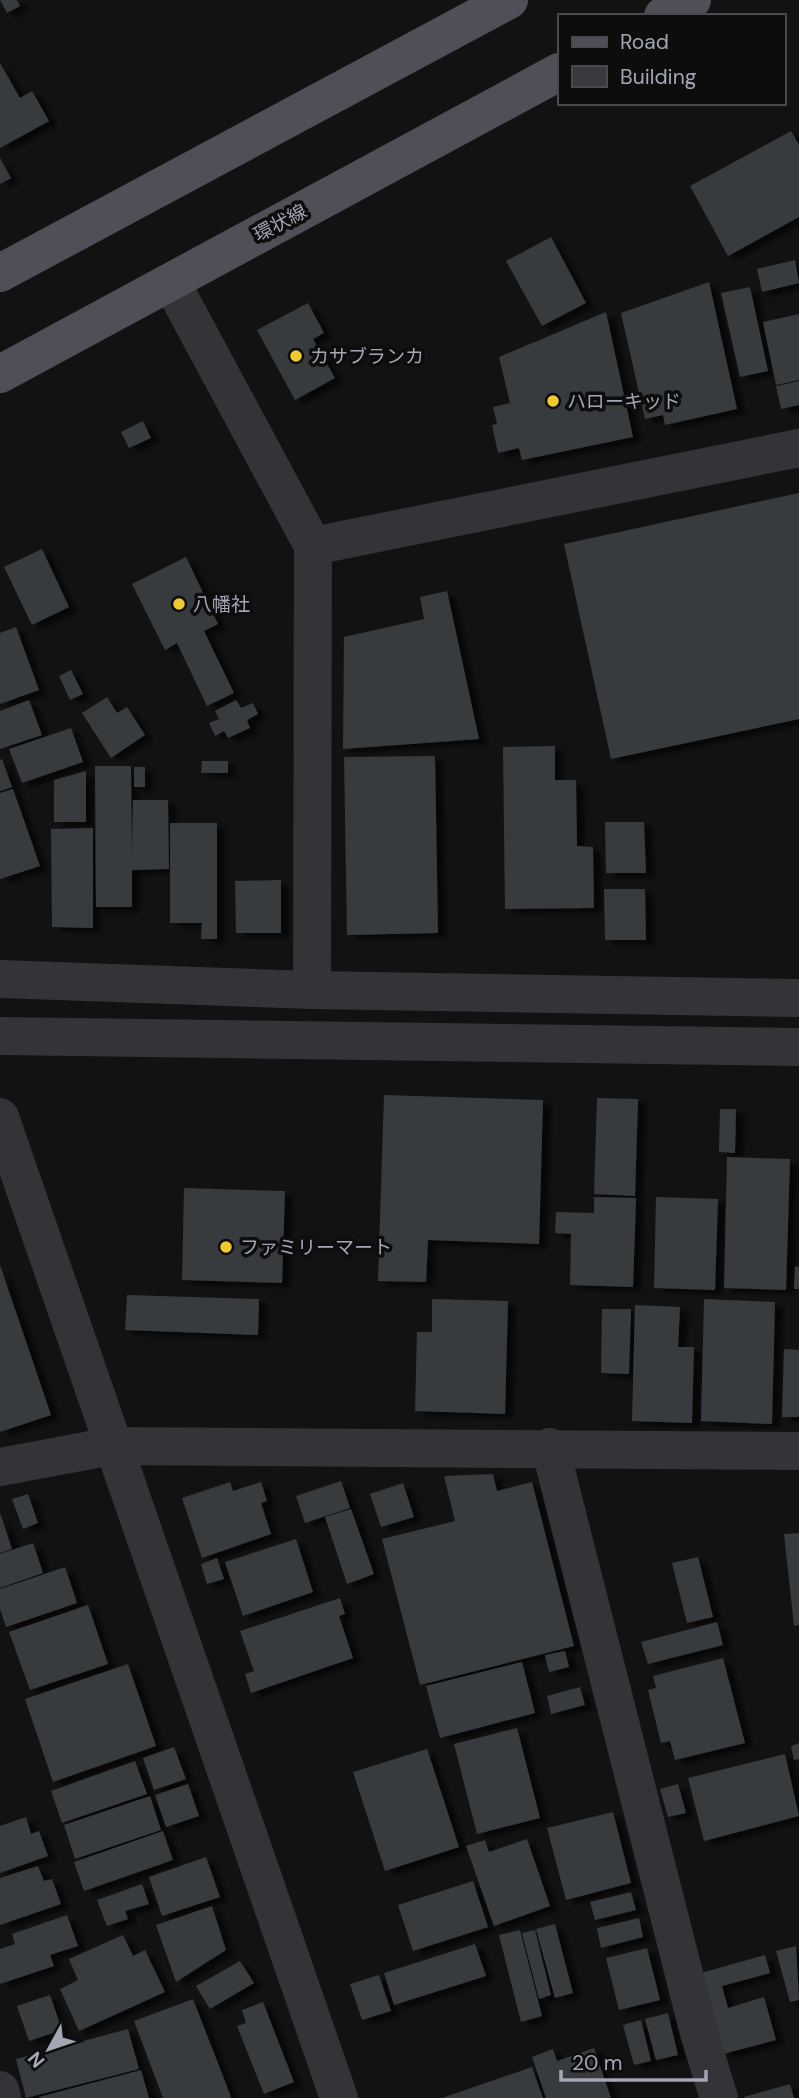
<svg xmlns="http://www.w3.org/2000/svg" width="799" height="2098" font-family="'DM Sans','Noto Sans JP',sans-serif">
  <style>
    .building { fill: #393a3e; filter: url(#shadow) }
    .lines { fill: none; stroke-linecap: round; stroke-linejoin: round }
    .minor { stroke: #333338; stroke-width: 38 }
    .major { stroke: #4f4f57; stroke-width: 38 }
    .poi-dot { fill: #f0ca2d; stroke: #0d0d0e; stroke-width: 2.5 }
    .labels { text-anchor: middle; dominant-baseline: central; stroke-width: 7; stroke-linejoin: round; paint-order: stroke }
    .street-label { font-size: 19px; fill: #a3a6b4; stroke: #0d0d0e }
    .poi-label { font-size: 19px; fill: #a3a6b4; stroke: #0d0d0e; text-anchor: start }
  </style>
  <defs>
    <filter id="shadow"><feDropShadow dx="8" dy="4.5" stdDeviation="2" flood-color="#0009"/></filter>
  </defs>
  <rect width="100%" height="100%" fill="#121213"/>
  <g class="building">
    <path d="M0 0H17L20 6 7 13Z"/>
    <path d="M0 63 20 98 32 91 49 121 0 148Z"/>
    <path d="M791 131 799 145V217L728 256 690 186Z"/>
    <path d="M0 158 11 178 0 184Z"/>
    <path d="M551 237 586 303 542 326 506 261Z"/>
    <path d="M795 260 799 283 762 292 757 269Z"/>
    <path d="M709 282 737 409 665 425 663 415 645 419 621 313Z"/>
    <path d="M750 287 768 371 740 377 721 293Z"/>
    <path d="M308 303 324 333 313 339 335 378 295 400 257 330Z"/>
    <path d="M606 312 633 437 522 460 519 448 498 453 492 425 497 424 493 407 510 403 499 357Z"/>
    <path d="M799 314V380L776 385 763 322Z"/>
    <path d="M799 381V405L781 409 776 386Z"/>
    <path d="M143 421 151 438 129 448 121 432Z"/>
    <path d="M799 493V719L611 759 564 544Z"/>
    <path d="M42 549 69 607 32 625 4 567Z"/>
    <path d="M186 557 218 624 204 631 234 693 207 706 177 643 165 650 132 584Z"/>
    <path d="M447 591 479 739 343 749 344 637 424 619 420 597Z"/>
    <path d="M16 627 39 690 0 704V633Z"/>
    <path d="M71 670 83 694 70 700 59 676Z"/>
    <path d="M107 697 117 713 127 707 145 735 111 758 82 713Z"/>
    <path d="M29 700 42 735 0 749V711Z"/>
    <path d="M236 700 241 708 253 703 258 714 247 720 250 728 228 738 224 731 215 736 209 723 219 719 215 711Z"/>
    <path d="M71 728 83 762 22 783 9 749Z"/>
    <path d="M555 746V780H576L577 846 593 847 594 908 505 909 503 747Z"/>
    <path d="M435 756 438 933 347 935 344 757Z"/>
    <path d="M2 759 12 787 0 791V760Z"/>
    <path d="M202 761H228V773H201Z"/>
    <path d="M95 766H131L132 857 133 800H168L169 869 132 870V907H96Z"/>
    <rect x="134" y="767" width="11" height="20"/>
    <path d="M86 771V822H54V780Z"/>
    <path d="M13 789 40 866 0 879V793Z"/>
    <path d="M605 822H644L646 873H606Z"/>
    <path d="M170 823H217V939H201L202 923H170Z"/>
    <path d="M93 828V928L52 927 51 829Z"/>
    <path d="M281 880V933H236L235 881Z"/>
    <path d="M604 889H645L646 940H605Z"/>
    <path d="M384 1095 543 1100 539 1244 428 1240 426 1282 378 1281Z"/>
    <path d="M597 1098 638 1099 635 1196 594 1194Z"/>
    <path d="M720 1109H736L735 1153 719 1152Z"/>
    <path d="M727 1157 790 1159 786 1290 724 1288Z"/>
    <path d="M184 1188 285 1191 282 1283 182 1280Z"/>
    <path d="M594 1197 636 1198 633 1287 570 1285 571 1234 555 1233 556 1212 594 1213Z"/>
    <path d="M656 1197 718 1199 715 1290 654 1288Z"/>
    <path d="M0 1265 51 1415 0 1432Z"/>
    <path d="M795 1266 799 1267V1289H794Z"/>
    <path d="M127 1295 259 1299 258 1335 125 1330Z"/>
    <path d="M432 1299 508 1301 505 1414 415 1411 417 1332H432Z"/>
    <path d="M704 1299 775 1302 772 1424 701 1421Z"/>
    <path d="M635 1305 680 1307 678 1347H694L692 1423 632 1421Z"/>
    <path d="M602 1309H631L629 1374 601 1373Z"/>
    <path d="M784 1349 799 1350V1417H782Z"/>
    <path d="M493 1474 497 1491 532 1482 574 1646 420 1685 382 1539 455 1521 444 1476Z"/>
    <path d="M341 1481 350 1508 305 1523 296 1496Z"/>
    <path d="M230 1482 233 1491 261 1482 267 1501 261 1503 271 1534 202 1558 182 1498Z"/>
    <path d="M403 1483 414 1517 381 1527 370 1494Z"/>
    <path d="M28 1494 38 1523 23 1529 12 1499Z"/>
    <path d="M351 1509 374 1574 347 1584 325 1517Z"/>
    <path d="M0 1513 12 1549 0 1553Z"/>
    <path d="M799 1533V1625L794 1626 784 1534Z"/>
    <path d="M296 1539 313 1592 243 1616 225 1562Z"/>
    <path d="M33 1543 43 1573 0 1588V1554Z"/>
    <path d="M698 1557 713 1617 687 1623 672 1563Z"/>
    <path d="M217 1558 224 1579 207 1584 201 1564Z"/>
    <path d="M65 1567 77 1603 6 1627 0 1609V1589Z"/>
    <path d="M340 1598 345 1614 339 1616 353 1658 251 1693 245 1674 254 1671 240 1631Z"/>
    <path d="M88 1605 108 1664 30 1690 9 1632Z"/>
    <path d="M717 1622 723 1645 648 1664 641 1642Z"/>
    <path d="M565 1651 569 1667 549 1672 545 1655Z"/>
    <path d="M723 1658 745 1743 675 1760 670 1741 661 1743 648 1690 656 1688 653 1676Z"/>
    <path d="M522 1662 535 1713 440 1738 426 1686Z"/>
    <path d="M128 1664 156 1746 53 1782 25 1699Z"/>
    <path d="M580 1687 585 1705 551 1714 547 1696Z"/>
    <path d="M517 1728 540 1818 477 1834 454 1744Z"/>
    <path d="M799 1743V1759L794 1760 791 1746Z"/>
    <path d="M174 1747 186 1779 154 1790 143 1758Z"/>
    <path d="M427 1749 459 1847 385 1871 353 1772Z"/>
    <path d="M785 1754 799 1816 704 1841 688 1778Z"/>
    <path d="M135 1761 147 1794 62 1823 51 1791Z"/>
    <path d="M188 1784 199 1816 166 1827 155 1795Z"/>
    <path d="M678 1784 686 1813 668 1817 660 1789Z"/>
    <path d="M150 1796 161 1830 75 1859 64 1825Z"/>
    <path d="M613 1812 631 1883 566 1900 547 1828Z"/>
    <path d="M26 1817 31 1834 39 1831 48 1856 0 1873V1826Z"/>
    <path d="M163 1831 173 1860 84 1891 74 1862Z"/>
    <path d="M527 1839 550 1906 494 1926 466 1846 485 1840 489 1852Z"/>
    <path d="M206 1857 220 1897 162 1916 149 1877Z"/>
    <path d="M38 1866 44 1881 52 1879 61 1904 0 1925V1878Z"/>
    <path d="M473 1881 488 1927 413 1951 398 1905Z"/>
    <path d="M142 1884 149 1904 125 1911 128 1919 107 1926 97 1900Z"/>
    <path d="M631 1892 636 1910 595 1920 590 1902Z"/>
    <path d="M212 1906 226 1950 176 1982 156 1925Z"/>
    <path d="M67 1915 78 1946 50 1955 54 1966 0 1984V1949L15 1944 12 1934Z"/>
    <path d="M639 1918 643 1937 601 1948 597 1928Z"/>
    <path d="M555 1924 573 1993 555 1998 536 1929Z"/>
    <path d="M520 1930 542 2016 521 2022 499 1935Z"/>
    <path d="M535 1930 551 1995 539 1999 522 1933Z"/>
    <path d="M123 1935 133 1956 145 1950 165 1992 79 2031 60 1989 78 1980 69 1959Z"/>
    <path d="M475 1944 486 1976 394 2005 384 1973Z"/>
    <path d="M796 1946 799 2000 790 2002 776 1951Z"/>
    <path d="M647 1948 660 2000 619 2010 606 1958Z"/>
    <path d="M765 1955 770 1973 722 1986 728 2008 764 1997 776 2040 723 2054 701 1973Z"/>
    <path d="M240 1961 254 1983 210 2009 196 1986Z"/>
    <path d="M379 1975 391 2011 362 2020 350 1984Z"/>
    <path d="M50 1995 62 2030 29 2041 17 2006Z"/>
    <path d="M193 1999 231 2097 228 2098H163L134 2021Z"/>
    <path d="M263 2002 294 2082 264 2094 237 2026 246 2023 242 2010Z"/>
    <path d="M668 2013 678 2055 656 2060 645 2019Z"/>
    <path d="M641 2020 651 2061 634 2065 623 2025Z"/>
    <path d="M128 2029 139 2069 26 2098 16 2059Z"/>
    <path d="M594 2048 611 2098H546L532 2057 553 2049 557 2061Z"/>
    <path d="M532 2067 543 2098H442Z"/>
    <path d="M141 2070 149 2098H39V2097Z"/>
    <path d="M790 2084 794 2098H744V2097Z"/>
  </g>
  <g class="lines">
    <g class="minor">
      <path d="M171 282 313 546 312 990"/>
      <path d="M313 546 799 448"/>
      <path d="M0 979 312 990 799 998"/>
      <path d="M0 1036 799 1047"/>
      <path d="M0 1117 339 2098"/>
      <path d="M550 1447 699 2033 719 2098"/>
      <path d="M0 1467 112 1446 799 1451"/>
      <path d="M0 2090 2 2098"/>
    </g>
    <g class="major">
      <path d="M663 16 692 0"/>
      <path d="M0 273 509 0"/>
      <path d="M0 374 559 72"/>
    </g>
  </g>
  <g class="poi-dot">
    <circle cx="296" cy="356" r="7"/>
    <circle cx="553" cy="401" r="7"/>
    <circle cx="179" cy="604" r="7"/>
    <circle cx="226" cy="1247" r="7"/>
  </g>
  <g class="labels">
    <g class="street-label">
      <text transform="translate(280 223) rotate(-28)">環状線</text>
    </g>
    <g class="poi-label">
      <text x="310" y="356">カサブランカ</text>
      <text x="567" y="401">ハローキッド</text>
      <text x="193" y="604">八幡社</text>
      <text x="240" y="1247">ファミリーマート</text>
    </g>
  </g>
  <rect x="558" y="14" width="228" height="91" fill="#0d0d0e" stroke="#494a50" stroke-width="2"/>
  <rect x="572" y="37" width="35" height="10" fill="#4f4f57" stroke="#494a50" stroke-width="2"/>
  <text x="620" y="49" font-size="21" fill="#a3a6b4">Road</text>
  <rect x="572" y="66" width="35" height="21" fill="#393a3e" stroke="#494a50" stroke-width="2"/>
  <text x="620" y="84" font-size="21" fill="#a3a6b4">Building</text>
  <g transform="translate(49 2049) rotate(230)" stroke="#0d0d0e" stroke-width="5" paint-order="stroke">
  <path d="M0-5L12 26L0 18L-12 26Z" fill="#a3a6b4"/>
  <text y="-10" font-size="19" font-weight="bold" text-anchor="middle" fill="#a3a6b4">N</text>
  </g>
  <path d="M561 2070v10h145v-10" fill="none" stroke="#a3a6b4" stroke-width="3.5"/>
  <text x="572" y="2070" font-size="21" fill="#a3a6b4" stroke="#0d0d0e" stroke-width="5" paint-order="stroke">20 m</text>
</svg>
